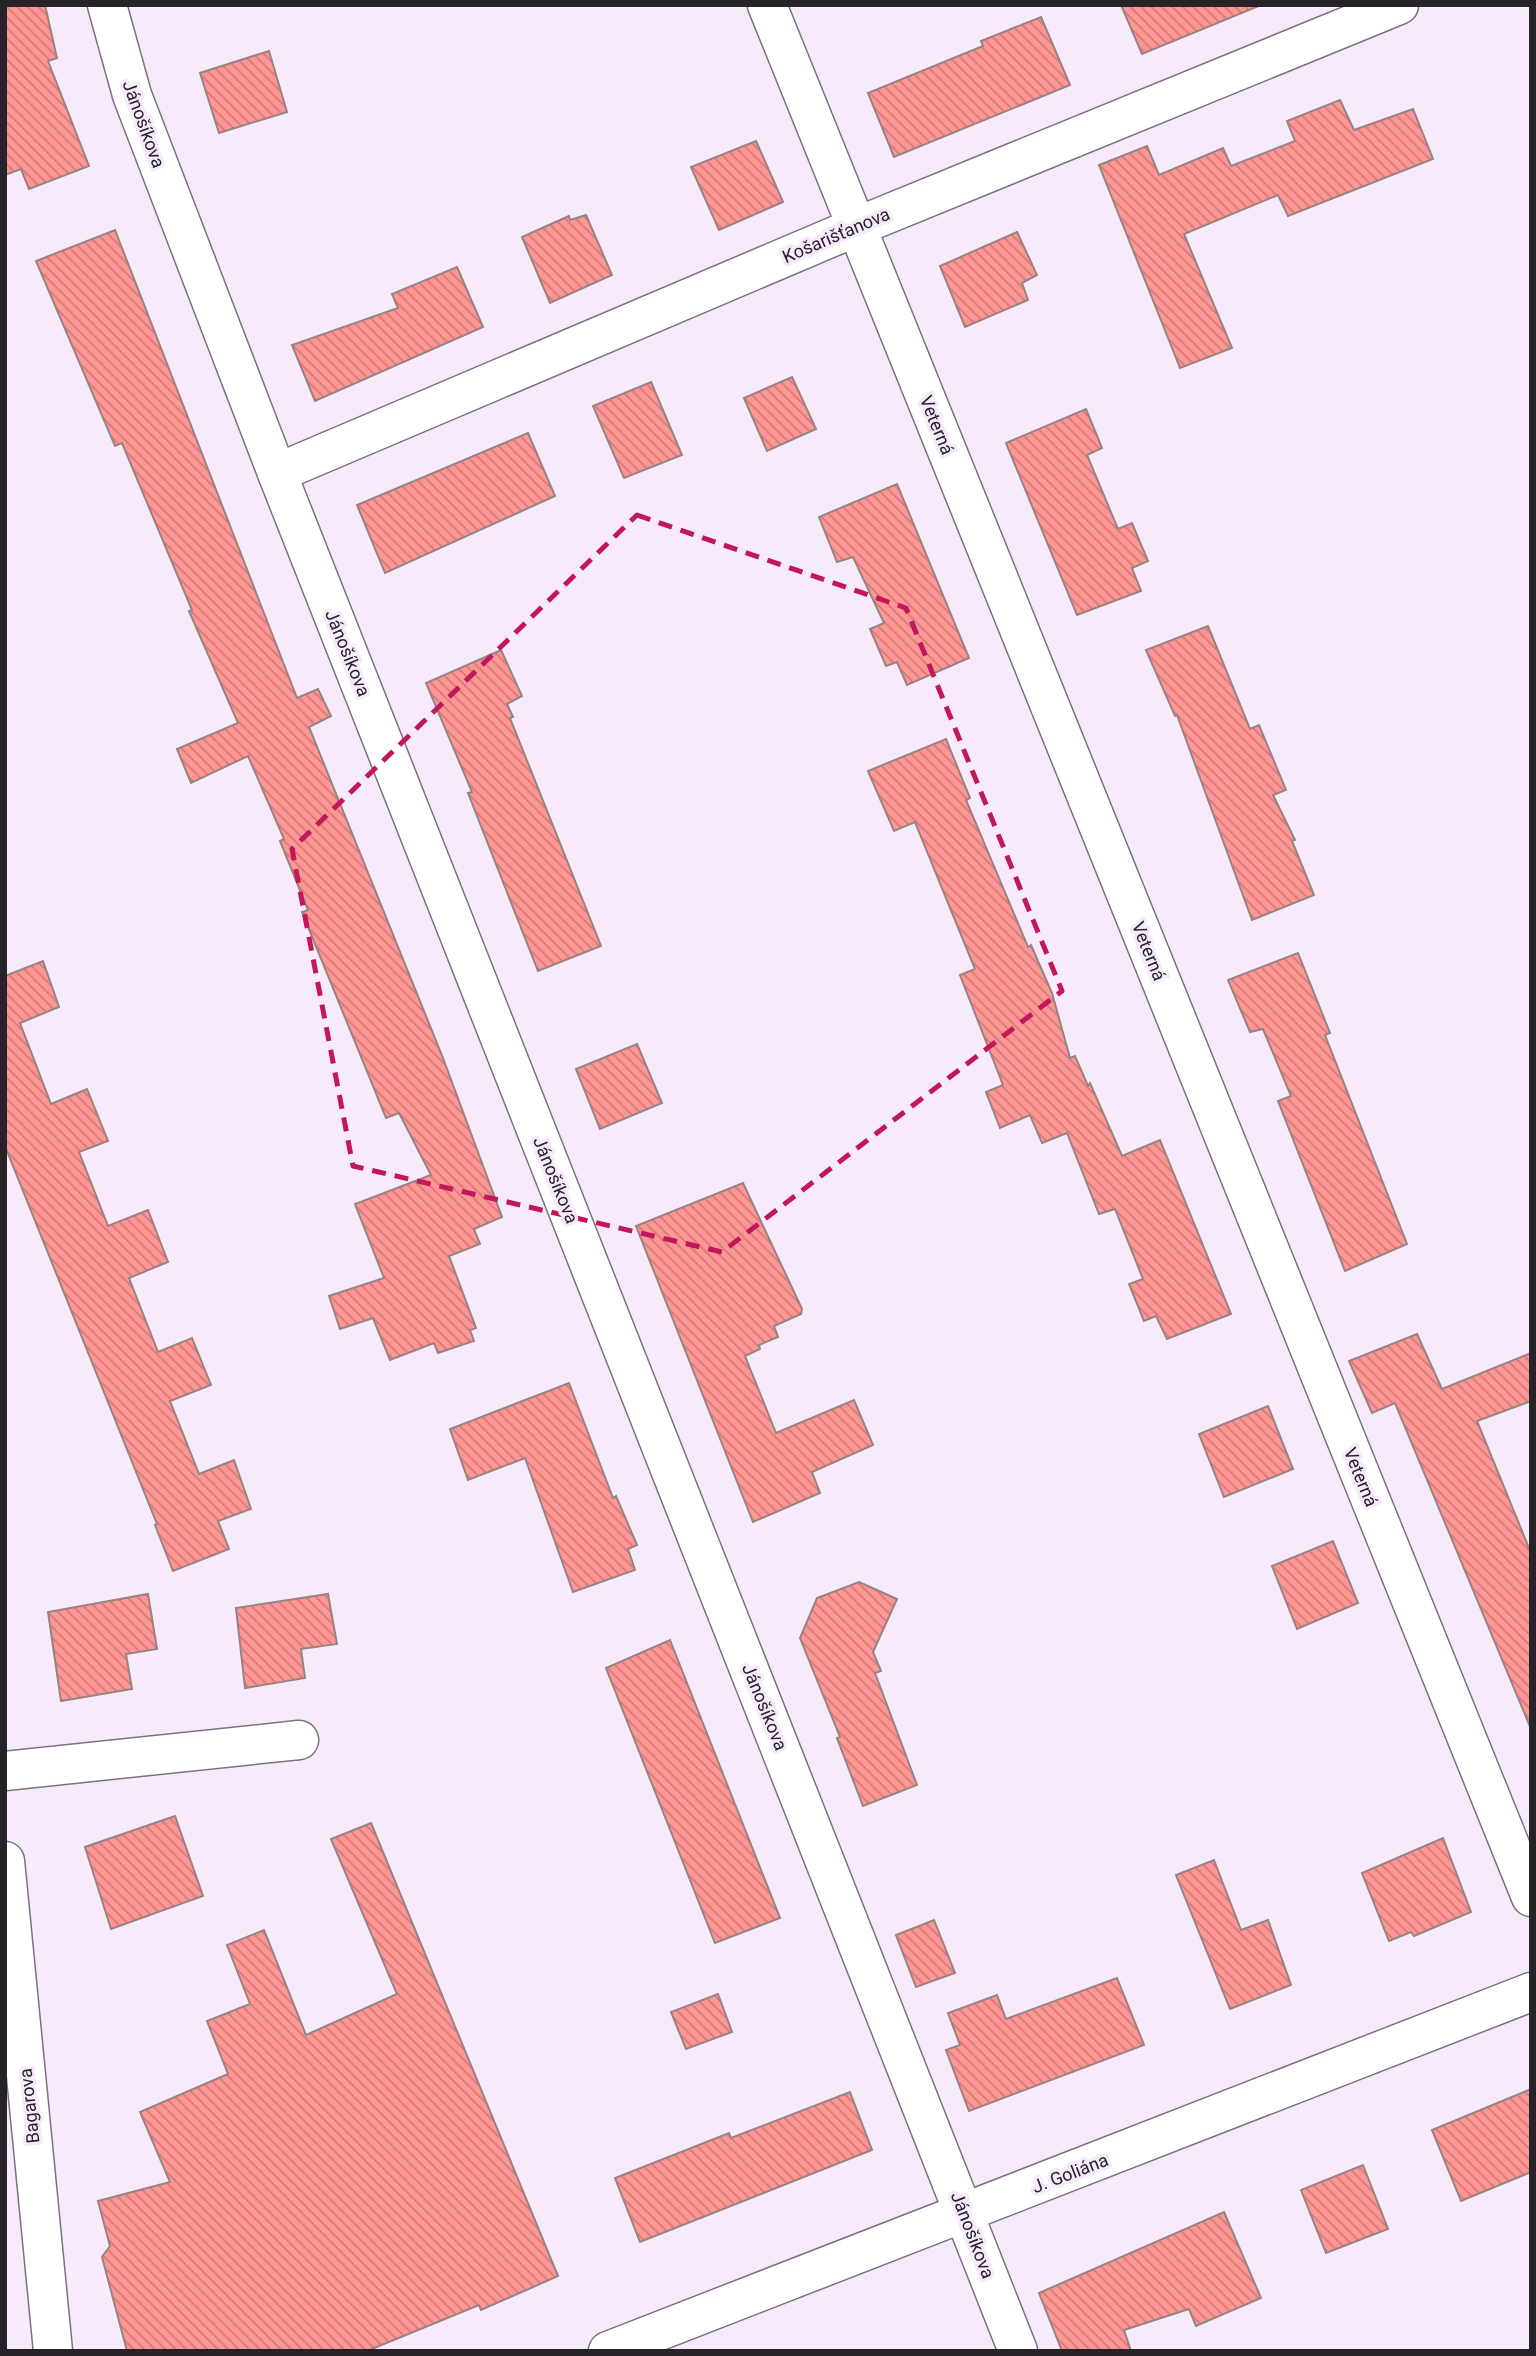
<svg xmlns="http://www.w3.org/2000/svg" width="1536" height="2356" font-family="Roboto,sans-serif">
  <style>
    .building { fill: url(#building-back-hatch); stroke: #988382; stroke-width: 2 }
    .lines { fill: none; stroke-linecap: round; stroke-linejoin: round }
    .minor-casing { stroke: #7c7280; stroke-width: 41 }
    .minor { stroke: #fff; stroke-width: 38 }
    .marked { fill: none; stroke: #c2185b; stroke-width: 5; stroke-dasharray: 14 9; stroke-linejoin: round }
    .labels { text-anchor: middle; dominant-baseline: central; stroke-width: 7; stroke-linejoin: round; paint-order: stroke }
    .street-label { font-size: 18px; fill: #272228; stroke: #f6eafb }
  </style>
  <defs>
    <pattern id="building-back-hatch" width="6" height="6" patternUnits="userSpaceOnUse" patternTransform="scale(1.75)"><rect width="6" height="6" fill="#ff9694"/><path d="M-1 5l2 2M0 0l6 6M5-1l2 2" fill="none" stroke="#ce7a79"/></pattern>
  </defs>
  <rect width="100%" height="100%" fill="#f6eafb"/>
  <g class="building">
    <path d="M5 5H45L57 58 48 61 89 166 29 189 21 169 5 175Z"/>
    <path d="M1121 5H1258L1259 6 1142 54Z"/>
    <path d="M1041 17 1070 85 894 157 868 93 983 46 981 41Z"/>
    <path d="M269 51 287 112 219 133 200 73Z"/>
    <path d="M1340 100 1354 130 1413 109 1433 159 1288 216 1278 195 1184 234 1232 348 1180 368 1099 165 1147 146 1159 175 1223 148 1231 166 1295 141 1287 121Z"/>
    <path d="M756 141 783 202 719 230 691 167Z"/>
    <path d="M586 215 612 275 550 303 522 237 569 216 570 220Z"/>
    <path d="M115 230 297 698 318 689 331 716 309 727 443 1058 502 1217 474 1229 480 1244 449 1256 476 1328 470 1330 474 1341 438 1353 434 1343 390 1360 373 1318 340 1329 329 1296 384 1278 355 1204 431 1175 399 1113 386 1118 302 912 308 910 280 841 284 839 248 756 191 783 177 749 238 723 189 611 192 610 122 443 115 446 36 261Z"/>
    <path d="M1017 232 1037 275 1022 283 1028 300 965 327 940 266Z"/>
    <path d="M457 267 483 327 315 401 292 345 398 308 392 294Z"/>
    <path d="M792 377 816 429 767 451 744 398Z"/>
    <path d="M651 382 682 455 624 478 593 406Z"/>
    <path d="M1086 409 1102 448 1087 455 1118 529 1132 523 1148 561 1132 568 1141 591 1077 615 1006 443Z"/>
    <path d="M528 433 555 496 385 573 357 505Z"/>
    <path d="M897 484 969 658 907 685 897 662 886 666 870 629 884 623 853 557 837 562 819 517Z"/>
    <path d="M1208 626 1250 729 1259 725 1286 790 1273 795 1295 840 1292 841 1314 895 1252 920 1177 715 1175 716 1146 650Z"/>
    <path d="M501 650 522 696 507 704 513 717 510 718 601 946 538 971 468 793 472 792 426 683Z"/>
    <path d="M946 739 970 798 966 800 1028 947 1031 945 1052 993 1070 1058 1075 1056 1088 1086 1090 1083 1122 1156 1160 1140 1231 1314 1167 1339 1156 1316 1144 1321 1129 1284 1143 1279 1115 1209 1099 1214 1067 1133 1042 1143 1030 1115 1000 1128 986 1092 1003 1085 960 975 975 969 915 822 894 831 868 771Z"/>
    <path d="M1298 953 1330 1033 1325 1035 1407 1244 1345 1271 1278 1101 1291 1096 1263 1029 1250 1032 1228 980Z"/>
    <path d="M43 961 59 1007 20 1023 51 1104 87 1089 108 1141 79 1152 108 1226 148 1210 168 1262 129 1278 158 1352 192 1338 211 1385 170 1401 199 1474 234 1460 251 1509 218 1521 229 1549 173 1571 155 1525 157 1524 5 1146V976Z"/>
    <path d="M637 1044 662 1103 600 1129 576 1069Z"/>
    <path d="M743 1183 802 1309 801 1314 774 1326 778 1337 759 1345 760 1349 745 1356 776 1433 854 1400 873 1445 812 1472 820 1493 753 1522 636 1226Z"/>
    <path d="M1417 1334 1442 1389 1531 1353V1401L1477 1421 1531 1553V1729L1395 1403 1372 1413 1349 1361Z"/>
    <path d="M569 1383 613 1498 616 1496 637 1545 628 1549 635 1570 573 1592 525 1458 468 1480 450 1429Z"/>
    <path d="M1268 1406 1293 1469 1224 1497 1199 1434Z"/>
    <path d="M1333 1541 1358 1603 1297 1629 1272 1566Z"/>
    <path d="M859 1582 897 1599 873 1652 881 1671 875 1673 917 1785 863 1806 837 1738 840 1737 800 1638 817 1598Z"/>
    <path d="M148 1594 157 1649 126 1654 132 1689 61 1701 48 1612Z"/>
    <path d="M328 1594 337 1644 301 1649 305 1678 245 1688 236 1608Z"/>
    <path d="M670 1640 780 1918 715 1943 606 1668Z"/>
    <path d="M175 1816 203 1896 111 1929 85 1847Z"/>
    <path d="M371 1823 558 2276 481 2310 479 2305 367 2351H127L102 2257 110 2246 98 2201 170 2182 140 2112 228 2074 207 2021 250 2004 227 1945 264 1930 306 2035 397 1994 331 1839Z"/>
    <path d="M1443 1838 1471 1912 1414 1936 1411 1932 1389 1941 1362 1873Z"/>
    <path d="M1214 1860 1241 1930 1268 1920 1291 1985 1230 2009 1176 1875Z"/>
    <path d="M934 1920 955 1973 916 1987 896 1935Z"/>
    <path d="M1117 1978 1144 2045 969 2111 946 2050 960 2045 948 2013 997 1995 1006 2019Z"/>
    <path d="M718 1994 732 2032 686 2049 671 2012Z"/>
    <path d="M1531 2089V2172L1461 2201 1432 2130Z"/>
    <path d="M850 2092 872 2150 640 2242 615 2178 729 2133 731 2138Z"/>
    <path d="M1363 2165 1388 2229 1326 2253 1301 2190Z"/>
    <path d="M1224 2212 1261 2298 1196 2326 1189 2309 1124 2330 1131 2351H1062L1039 2293Z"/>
  </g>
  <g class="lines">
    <defs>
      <g id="minor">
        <path d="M107 5 132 95 277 473 1018 2351"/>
        <path d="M767 5 1531 1897"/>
        <path d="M277 473 856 227 1399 5"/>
        <path d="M5 1771 299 1740"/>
        <path d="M5 1861 53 2351"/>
        <path d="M608 2351 1531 1992"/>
      </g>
    </defs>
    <use href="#minor" class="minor-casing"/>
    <use href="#minor" class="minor"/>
  </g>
  <path class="marked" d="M637 515 906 608 1062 991 722 1252 353 1166 292 849Z"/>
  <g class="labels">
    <g class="street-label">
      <text transform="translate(144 124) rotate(70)">Jánošíkova</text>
      <text transform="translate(836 235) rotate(-23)">Košarišťanova</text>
      <text transform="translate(937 425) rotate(68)">Veterná</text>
      <text transform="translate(348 653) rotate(68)">Jánošíkova</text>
      <text transform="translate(1149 951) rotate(68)">Veterná</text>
      <text transform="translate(556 1180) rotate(68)">Jánošíkova</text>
      <text transform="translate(1361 1477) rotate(68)">Veterná</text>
      <text transform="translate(765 1707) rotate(68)">Jánošíkova</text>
      <text transform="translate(29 2106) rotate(-96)">Bagarova</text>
      <text transform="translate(1070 2173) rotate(-21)">J. Goliána</text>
      <text transform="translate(973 2235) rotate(69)">Jánošíkova</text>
    </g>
  </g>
  <rect width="1536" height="2356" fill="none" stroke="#272228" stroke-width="14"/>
</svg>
